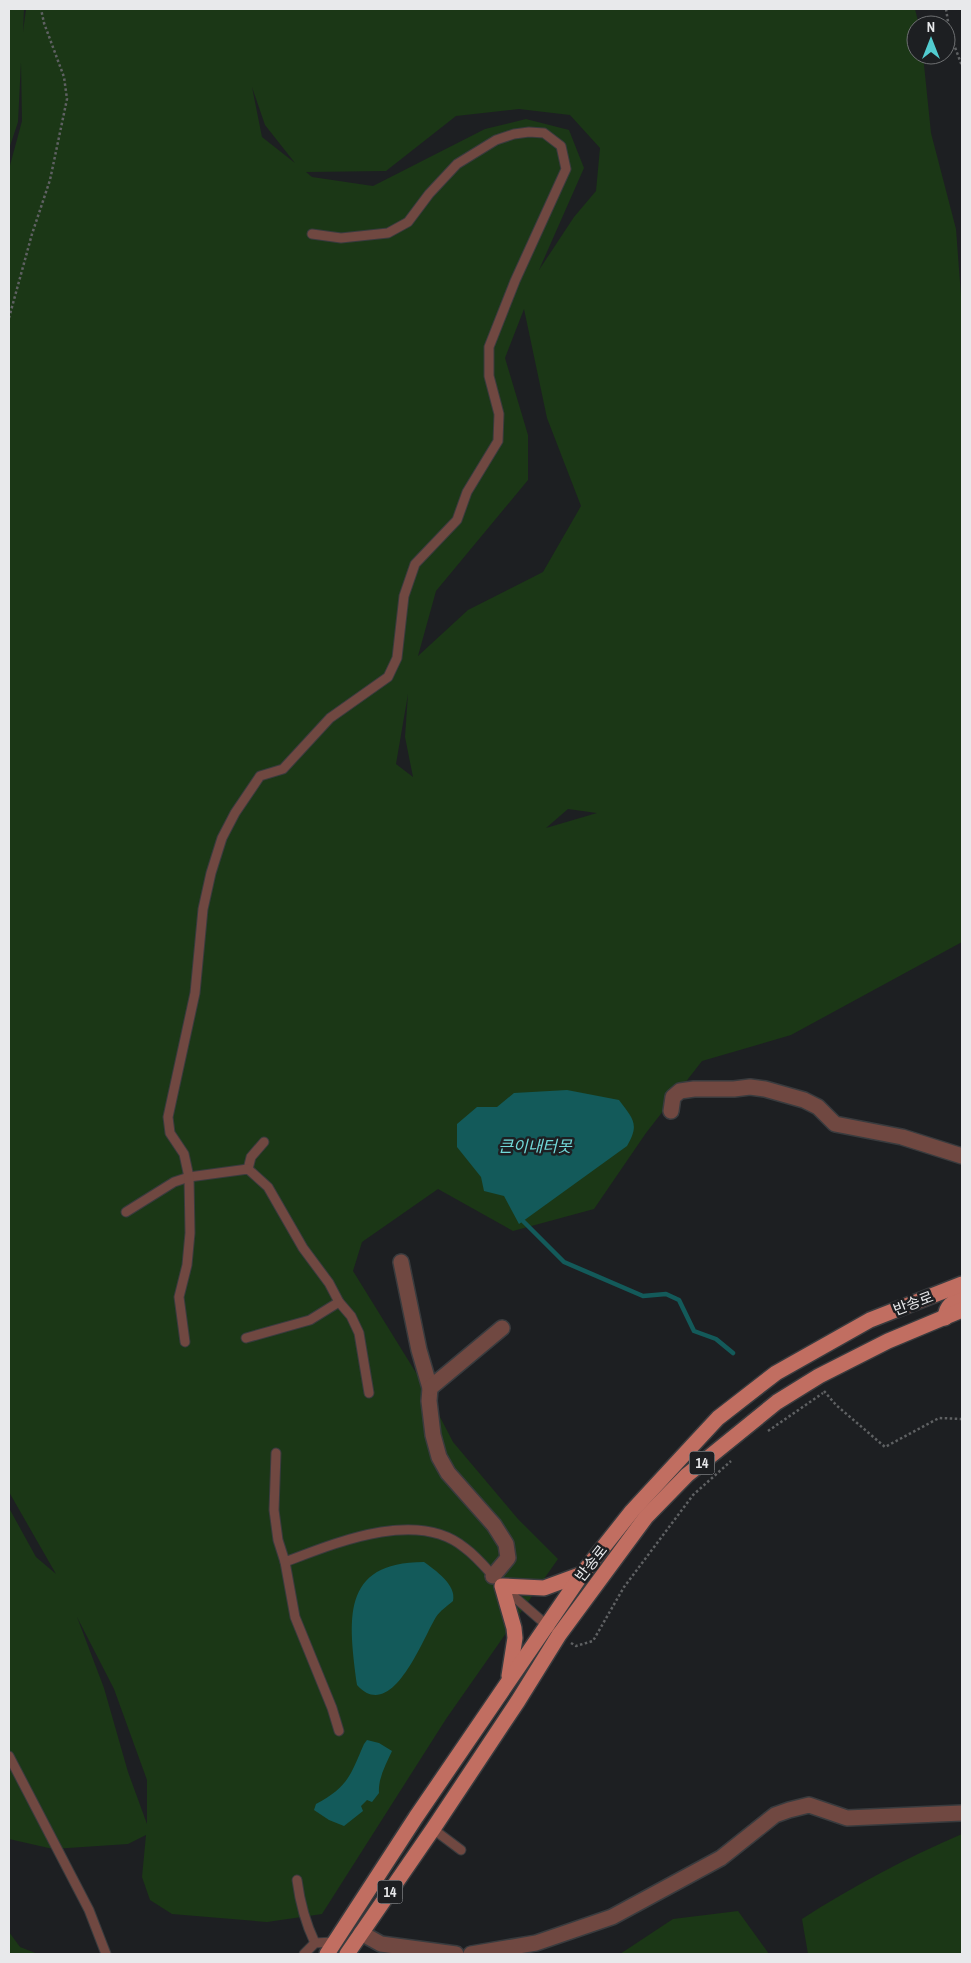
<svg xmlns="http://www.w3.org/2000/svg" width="971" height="1963" font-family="'Archivo Narrow','Noto Sans KR',sans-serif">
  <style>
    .green { fill: #1b3716; fill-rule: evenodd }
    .water { fill: #135a5a }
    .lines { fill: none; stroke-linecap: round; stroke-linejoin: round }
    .stream { stroke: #135a5a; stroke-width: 4.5 }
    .service-casing { stroke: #393b3e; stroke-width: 11 }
    .minor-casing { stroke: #393b3e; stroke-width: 18 }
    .primary-casing { stroke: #393b3e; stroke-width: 18 }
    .path { stroke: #5f6163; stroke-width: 2.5; stroke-dasharray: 2.5 2.5; stroke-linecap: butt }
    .service { stroke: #704841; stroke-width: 9 }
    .minor { stroke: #704841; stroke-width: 15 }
    .primary { stroke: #c16e61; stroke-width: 15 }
    .labels { text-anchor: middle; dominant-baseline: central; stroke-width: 5; stroke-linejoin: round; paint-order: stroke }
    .shield { fill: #1d1f22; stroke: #abacaf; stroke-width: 1 }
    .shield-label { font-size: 14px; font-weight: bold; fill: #e8e9eb }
    .street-label { font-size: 15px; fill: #e8e9eb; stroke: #1d1f22 }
    .water-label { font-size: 16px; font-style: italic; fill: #72dada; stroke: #1d1f22 }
  </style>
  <rect width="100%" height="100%" fill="#1d1f22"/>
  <g class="green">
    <path d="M9 9H24L23 32 26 9H915L919 25H916V55H923L931 133 956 229 962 309V942L791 1035 702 1061 646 1133 594 1209 513 1231 438 1189 362 1242 353 1271 423 1384 453 1442 518 1519 558 1559 446 1719 322 1914 267 1922 172 1914 150 1900 142 1877 146 1835 128 1844 53 1849 9 1839V1508L36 1557 56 1574 9 1492V169L22 121 21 62 18 122 9 149ZM252 87 265 125 295 163 262 137ZM519 109 570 115 600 148 596 191 574 217 539 270 584 168 569 130 526 119 485 129 373 186 312 177 306 172 386 171 456 116ZM524 309 547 418 581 506 543 572 468 610 418 656 436 591 528 480V435L505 358ZM408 694 405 737 413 777 396 764ZM568 809 597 813 546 828ZM77 1617 114 1689 147 1780V1824L128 1772 104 1688Z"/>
    <path d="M962 1834V1954H808L802 1919C853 1886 906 1858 962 1834Z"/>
    <path d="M738 1911 769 1954H620L673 1919Z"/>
    <path d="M9 1932 20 1947 38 1954H9Z"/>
  </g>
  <g class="water">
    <path d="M567 1090 619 1100C633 1119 640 1124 627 1146L519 1224 504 1196 484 1191 481 1177 457 1147V1124L477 1107H497L514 1093Z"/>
    <path d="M424 1562C435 1570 457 1585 453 1601 447 1606 440 1611 436 1617 423 1638 392 1724 357 1685 349 1622 339 1562 424 1562Z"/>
    <path d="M367 1740 379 1743 392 1751C386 1764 378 1778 379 1793L372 1802 367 1800 361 1806 363 1811 344 1826 329 1820 314 1810 316 1804C348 1787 350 1776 364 1744Z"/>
  </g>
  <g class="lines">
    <path class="stream" d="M523 1221 564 1262 643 1296 666 1294 679 1300 694 1331 716 1339 733 1353"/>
    <defs>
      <g id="service">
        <path d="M248 1169 251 1157 264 1142"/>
        <path d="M126 1212 174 1182 189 1177 248 1169 268 1187 303 1248 329 1283 339 1302 351 1316 359 1333 369 1393"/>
        <path d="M246 1338 310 1320 339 1302"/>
        <path d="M185 1342 179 1297 187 1265 190 1233 189 1177 184 1154 170 1133 168 1117 195 993 203 909 211 873 222 838 235 813 260 776 283 769 330 718 388 677 397 658 404 596 415 564 457 520 467 492 498 441 499 414 489 376V347L515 281 566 169 561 146 544 133 529 132 514 134 496 140 457 164 429 194 408 222 388 233 341 238 312 234"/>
        <path d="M276 1453 274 1510 278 1540 285 1562C335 1543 418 1508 465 1548 476 1556 486 1568 495 1578"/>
        <path d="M285 1562 295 1617 332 1708 339 1731"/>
        <path d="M504 1588 550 1628"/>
        <path d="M9 1756 89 1910 106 1954"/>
        <path d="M433 1829 461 1850"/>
        <path d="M297 1880C300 1903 305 1922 315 1943"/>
        <path d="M304 1954 315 1943 334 1942"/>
      </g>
      <g id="minor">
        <path d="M671 1111 673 1097 680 1091 694 1089H734L750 1087 765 1089 804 1100 818 1107 835 1124 902 1137 962 1156"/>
        <path d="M401 1262 419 1350 430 1388 429 1401 433 1435 439 1457 448 1473 494 1525 506 1544 508 1558 493 1576"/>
        <path d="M430 1388 502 1328"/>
        <path d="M361 1933 381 1944 456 1954"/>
        <path d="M471 1954 536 1943 612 1917 721 1858 775 1815 789 1810 809 1805 847 1818 962 1813"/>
      </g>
      <g id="primary">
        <path d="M945 1318C946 1306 952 1302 962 1299"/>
        <path d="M509 1676 515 1638 514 1628 502 1586 544 1588 582 1574"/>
        <path d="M327 1954 416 1817 582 1574 632 1511 692 1446 718 1418 776 1373 870 1320 962 1284"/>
        <path d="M347 1954 433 1829 518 1701 559 1635 646 1517 687 1475 777 1402 819 1376 888 1341 962 1310"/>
      </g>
    </defs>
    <use href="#service" class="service-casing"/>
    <use href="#minor" class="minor-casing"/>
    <use href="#primary" class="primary-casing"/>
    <g class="path">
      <path d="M946 9 950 34 962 66"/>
      <path d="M9 318 32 234 50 180 67 99 64 77 44 23 41 9"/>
      <path d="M824 1391 836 1405 885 1447 939 1418 962 1419"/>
      <path d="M768 1431 823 1393"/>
      <path d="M571 1643 576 1646 593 1641 624 1587 693 1495 731 1461"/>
    </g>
    <use href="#service" class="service"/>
    <use href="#minor" class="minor"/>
    <use href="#primary" class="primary"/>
  </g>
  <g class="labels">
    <g class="shield">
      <rect x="689.5" y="1451.5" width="25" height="23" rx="4"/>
      <rect x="377.5" y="1880.5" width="25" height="23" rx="4"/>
    </g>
    <g class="shield-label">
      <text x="702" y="1463">14</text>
      <text x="390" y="1892">14</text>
    </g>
    <g class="street-label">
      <text transform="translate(913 1303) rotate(-21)">반송로</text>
      <text transform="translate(591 1563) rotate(-52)">반송로</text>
    </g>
    <g class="water-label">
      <text x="535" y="1146">큰이내터못</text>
    </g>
  </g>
  <rect width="971" height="1963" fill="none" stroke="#e8e9eb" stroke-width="20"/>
  <g transform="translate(931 40)"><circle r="24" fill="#1d1f22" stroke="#6e7072"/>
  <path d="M0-4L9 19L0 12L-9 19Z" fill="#52ccd0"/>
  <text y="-8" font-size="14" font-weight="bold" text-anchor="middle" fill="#e8e9eb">N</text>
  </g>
</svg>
